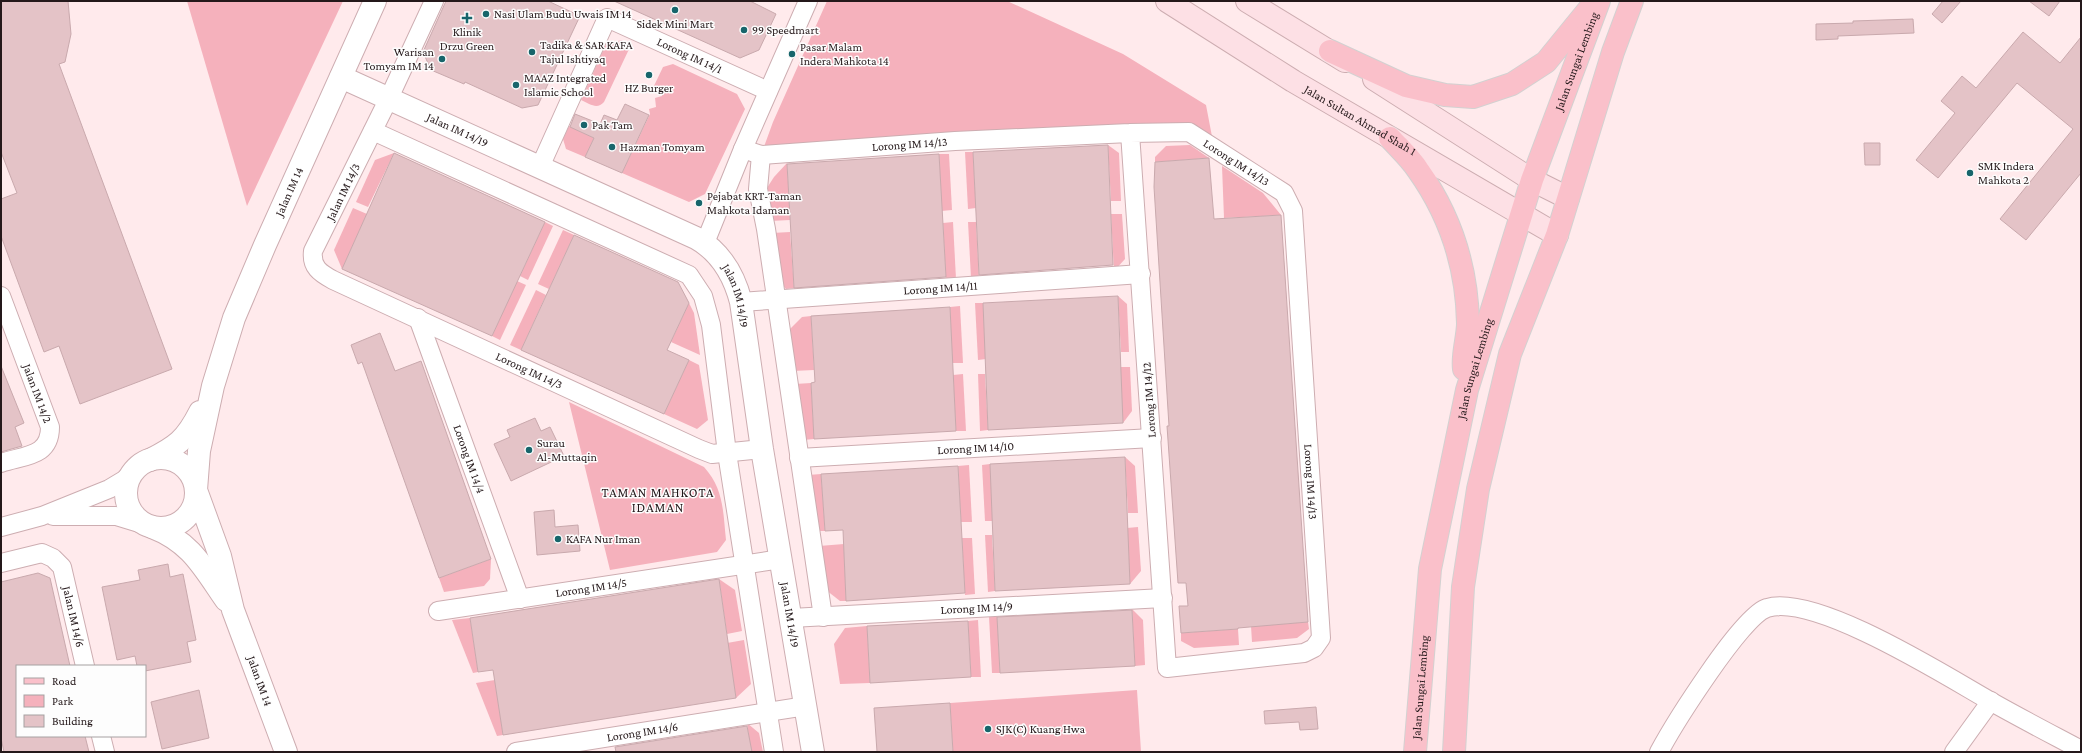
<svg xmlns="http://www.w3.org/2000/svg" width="2082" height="753" font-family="'Crimson Pro',serif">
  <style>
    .green { fill: #f5b1bc }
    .building { fill: #e4c3c7; stroke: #c9a9ad }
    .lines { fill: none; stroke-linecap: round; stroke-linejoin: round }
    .minor-casing { stroke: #cdadb1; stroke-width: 20 }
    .tertiary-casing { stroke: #cdadb1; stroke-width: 24 }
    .secondary-casing { stroke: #cdadb1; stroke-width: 24 }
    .primary-casing { stroke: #d3d1d1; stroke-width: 24 }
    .minor { stroke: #fff; stroke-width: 18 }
    .tertiary { stroke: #fff; stroke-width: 22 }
    .secondary { stroke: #fde0e5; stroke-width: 22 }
    .primary { stroke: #fac0ca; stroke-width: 22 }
    .poi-dot { fill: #17656b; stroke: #fdfdfd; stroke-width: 1.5 }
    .labels { text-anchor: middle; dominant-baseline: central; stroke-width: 3; stroke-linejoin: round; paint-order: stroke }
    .poi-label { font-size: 12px; fill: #24181a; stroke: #fdfdfd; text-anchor: start }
    .street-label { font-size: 12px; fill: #24181a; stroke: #fdfdfd }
    .neighbourhood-label { font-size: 13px; letter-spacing: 1px; fill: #24181a; stroke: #fdfdfd }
  </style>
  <rect width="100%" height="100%" fill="#ffeaec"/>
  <g class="green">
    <path d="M187 1H343L247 206Z"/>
    <path d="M827 1H1007L1123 54 1206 105 1214 147 1188 132 761 155 773 122Z"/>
    <path d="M621 40 631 45 604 102C597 110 590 104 581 100L605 46Z"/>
    <path d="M673 64 737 94 745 109 705 194 689 202 622 173 650 114 649 109 656 107 655 98 662 96V87L653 88 663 67Z"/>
    <path d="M569 126 594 138 585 157 566 149 563 139Z"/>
    <path d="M1108 145 1119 153 1121 201H1111Z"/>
    <path d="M1190 145 1209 158 1155 162V157L1166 146Z"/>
    <path d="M965 152H973L976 208 968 209Z"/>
    <path d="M394 153 368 207 356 202 375 160Z"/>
    <path d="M939 154H949L952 210 941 211Z"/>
    <path d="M787 163 790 220 770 221 765 191 774 177Z"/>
    <path d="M1222 166 1263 193 1281 215 1224 218Z"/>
    <path d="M353 208 367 214 342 269 334 250Z"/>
    <path d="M1111 214H1122L1125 259 1114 271Z"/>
    <path d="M545 222 553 226 528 280 520 276Z"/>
    <path d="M953 222 956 279 946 280 943 223Z"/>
    <path d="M968 222H976L979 278H971Z"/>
    <path d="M563 230 574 235 549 289 538 284Z"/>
    <path d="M790 232 794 288 786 289 779 281 772 233Z"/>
    <path d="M517 281 526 285 500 340 492 336Z"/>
    <path d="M536 290 546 295 521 350 510 345Z"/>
    <path d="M1118 296 1127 304 1129 352H1121Z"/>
    <path d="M689 303 694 313 700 355 671 342Z"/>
    <path d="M975 303H983L986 359 978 360Z"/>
    <path d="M960 306 963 363H952L950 307Z"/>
    <path d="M811 316 814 370 793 371 787 332 802 317Z"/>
    <path d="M689 360 699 365 708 420 697 429 664 414Z"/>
    <path d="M1120 367H1130L1132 411 1123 423Z"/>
    <path d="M963 374 966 431H956L953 375Z"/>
    <path d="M978 374H985L988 430 980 431Z"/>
    <path d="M811 383 814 439 803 440 795 384Z"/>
    <path d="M569 402 704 467C724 489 723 512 726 540L717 552 610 570Z"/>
    <path d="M1125 457 1135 466 1138 513H1128Z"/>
    <path d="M990 464 993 521H985L982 465Z"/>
    <path d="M969 465 972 522H961L958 466Z"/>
    <path d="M821 474 825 531H817L808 475Z"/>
    <path d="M1138 527 1141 571 1130 584 1127 528Z"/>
    <path d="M985 535H992L995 591 988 592Z"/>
    <path d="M962 538H972L975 594 965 595Z"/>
    <path d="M844 544 846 601H840L826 590 819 546Z"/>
    <path d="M491 559 490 579 484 586 444 592 439 578Z"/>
    <path d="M719 579 735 590 742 631 727 634Z"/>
    <path d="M1132 609 1143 620 1145 665 1135 666Z"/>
    <path d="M997 616 1000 673H992L989 617Z"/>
    <path d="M470 618 478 672 473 673 452 620Z"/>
    <path d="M978 620 981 677H971L968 621Z"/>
    <path d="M1308 622 1309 629 1297 638 1252 642 1251 626Z"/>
    <path d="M867 626 870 683 840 684 834 644 845 628Z"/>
    <path d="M1238 629 1239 645 1194 648 1181 641V633Z"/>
    <path d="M744 640 751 684 736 698 727 643Z"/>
    <path d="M495 680 503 735 497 736 476 683Z"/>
    <path d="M1137 690 1141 752H953L950 703Z"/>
    <path d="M747 723 759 733 763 752H751Z"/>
  </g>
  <g class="building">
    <path d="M1 1H68L71 34 65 62 59 64 172 369 80 404 59 346 44 352 1 236V199L17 193 1 152Z"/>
    <path d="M446 1H548L580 16 538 105 522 108 465 82 464 84 431 70 423 52Z"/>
    <path d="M614 1H750L776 14 759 50 740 58Z"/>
    <path d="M1943 1H1961L1942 23 1932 14Z"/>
    <path d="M2029 1H2060L2049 16Z"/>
    <path d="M1913 19 1914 33 1838 36V39L1816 40V24L1853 23V21Z"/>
    <path d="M2023 32 2060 63 2081 37V173L2026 240 2000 219 2073 129 2017 83 1938 178 1916 160 1955 113 1941 101 1962 76 1976 88Z"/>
    <path d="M625 104 649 115 622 173 585 157 594 138 570 127 575 114 600 124 604 115 617 120Z"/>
    <path d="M1864 143H1880V165H1865Z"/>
    <path d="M1108 145 1113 265 979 275 973 152Z"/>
    <path d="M394 153 545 222 492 336 342 269Z"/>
    <path d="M939 154 946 277 794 288 787 164Z"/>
    <path d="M1209 158 1214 219 1281 215 1308 622 1238 628V629L1181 633 1179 606H1188L1186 583H1178L1167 426H1169L1154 187 1155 162Z"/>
    <path d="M574 235 678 282 689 303 667 350 689 360 664 414 521 350Z"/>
    <path d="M1118 296 1123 423 988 430 983 303Z"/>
    <path d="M950 307 956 431 814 439 811 383 815 382 811 316Z"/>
    <path d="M380 333 395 371 421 361 491 559 439 578 362 362 358 364 351 345Z"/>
    <path d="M1 366 24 423 15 427 22 446 1 452Z"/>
    <path d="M535 418 541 431 550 427 551 429 564 456 511 481 494 444 510 437 507 430Z"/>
    <path d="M1125 457 1130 584 995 591 990 464Z"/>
    <path d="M958 466 965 593 846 601 843 530 825 531 821 474Z"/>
    <path d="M554 510 555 527 578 525 580 551 537 555 534 512Z"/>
    <path d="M168 564 170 577 183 574 196 640 187 642 191 662 145 671V666H137L135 656 117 660 102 587 140 580 138 570Z"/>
    <path d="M38 573 50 578 70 666H17V736H85L89 752H4L1 738V582Z"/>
    <path d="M719 579 736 698 503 735 493 670 478 672 470 618Z"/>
    <path d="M1132 610 1135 666 1000 673 997 617Z"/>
    <path d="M968 621 971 677 870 683 867 626Z"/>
    <path d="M199 690 209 738 162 749 151 702Z"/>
    <path d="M950 703 953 752H877L874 708Z"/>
    <path d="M1316 707 1318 729 1300 730 1299 722 1265 724 1264 711Z"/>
    <path d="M747 726 752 752H616L615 747Z"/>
  </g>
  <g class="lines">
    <defs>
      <g id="minor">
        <path id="s1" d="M434 1 389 98 313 251C311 267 320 273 333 280L699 449 712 454 762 449"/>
        <path d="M373 131 689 275 703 296 711 325 727 453 774 752"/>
        <path id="s2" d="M743 149 761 155 955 141 1130 133 1189 132 1284 193 1293 211 1321 638 1314 648 1304 653 1167 668 1130 133"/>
        <path d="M761 155 758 189 766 229 823 617"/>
        <path id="s3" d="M540 167 607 18 768 91"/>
        <path d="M705 243 743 149 808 1"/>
        <path id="s4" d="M1 296 50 427C50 457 25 455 1 463"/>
        <path id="s5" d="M741 302 1141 274"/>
        <path id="s6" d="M418 318 520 599"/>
        <path id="s7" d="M799 458 1152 438"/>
        <path d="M53 516H116L152 527"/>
        <path d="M1 527 42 516 109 489 124 480 141 465"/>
        <path id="s8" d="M1 563 42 553 53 558 62 567 85 666"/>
        <path id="s9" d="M438 611 781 559"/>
        <path id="s10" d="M791 618 1163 598"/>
        <path d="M101 736 105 752"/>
        <path id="s11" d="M516 752 806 706"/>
        <path d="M1659 752C1673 726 1742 615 1767 608 1815 593 1946 676 1990 701 2020 718 2051 734 2081 750"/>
        <path d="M1954 752 1991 701"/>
      </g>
      <g id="tertiary">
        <path id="s12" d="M341 77 696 238C721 252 734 275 741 302L762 449 813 752"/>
        <circle cx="161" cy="493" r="35"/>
        <path d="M150 460C176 447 186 440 200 412"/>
        <path d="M152 527C191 542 203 567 226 600"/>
        <path id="s13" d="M286 752 233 610 220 556 196 490 199 451 213 386 234 318 265 245 375 1"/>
      </g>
      <g id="secondary">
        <path id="s14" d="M1167 1 1293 81 1557 235"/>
        <path d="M1247 1 1345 61"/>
        <path d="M1374 79 1532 180 1568 198"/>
      </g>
      <g id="primary">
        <path d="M1330 51 1406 86 1445 95 1473 97 1512 84 1546 62 1590 8"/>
        <path d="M1390 138C1399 148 1410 158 1418 170 1450 215 1467 268 1468 323 1468 338 1462 354 1464 369"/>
        <path id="s15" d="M1415 752 1430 569 1467 390 1532 180 1599 1"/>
        <path d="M1454 752 1463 587 1478 489 1510 354 1557 235 1613 52 1632 1"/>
      </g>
    </defs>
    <use href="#minor" class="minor-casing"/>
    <use href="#tertiary" class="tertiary-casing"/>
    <use href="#secondary" class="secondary-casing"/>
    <use href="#primary" class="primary-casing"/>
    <use href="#minor" class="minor"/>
    <use href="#tertiary" class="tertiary"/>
    <use href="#secondary" class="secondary"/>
    <use href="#primary" class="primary"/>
  </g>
  <g class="poi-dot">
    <circle cx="675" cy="10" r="4"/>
    <circle cx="486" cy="14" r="4"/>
    <path d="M465 12h4v4h4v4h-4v4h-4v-4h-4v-4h4z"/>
    <circle cx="744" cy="30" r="4"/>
    <circle cx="532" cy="52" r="4"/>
    <circle cx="792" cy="54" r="4"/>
    <circle cx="442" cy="59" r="4"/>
    <circle cx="649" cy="75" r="4"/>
    <circle cx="516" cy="85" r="4"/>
    <circle cx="584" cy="125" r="4"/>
    <circle cx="612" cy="147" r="4"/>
    <circle cx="1970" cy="173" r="4"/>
    <circle cx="699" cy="203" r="4"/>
    <circle cx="529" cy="450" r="4"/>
    <circle cx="558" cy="539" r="4"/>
    <circle cx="988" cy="729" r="4"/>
  </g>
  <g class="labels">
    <g class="poi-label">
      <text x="494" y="14">Nasi Ulam Budu Uwais IM 14</text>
      <text x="675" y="24" text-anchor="middle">Sidek Mini Mart</text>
      <text x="752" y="30">99 Speedmart</text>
      <text x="467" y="32" text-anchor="middle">Klinik<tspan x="467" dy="14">Drzu Green</tspan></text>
      <text x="540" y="45">Tadika &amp; SAR KAFA<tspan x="540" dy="14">Tajul Ishtiyaq</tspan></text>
      <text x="800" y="47">Pasar Malam<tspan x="800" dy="14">Indera Mahkota 14</tspan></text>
      <text x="434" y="52" text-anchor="end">Warisan<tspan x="434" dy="14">Tomyam IM 14</tspan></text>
      <text x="524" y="78">MAAZ Integrated<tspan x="524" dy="14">Islamic School</tspan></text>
      <text x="649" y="88" text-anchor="middle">HZ Burger</text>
      <text x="592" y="125">Pak Tam</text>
      <text x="620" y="147">Hazman Tomyam</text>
      <text x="1978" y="166">SMK Indera<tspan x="1978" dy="14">Mahkota 2</tspan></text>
      <text x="707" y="196">Pejabat KRT-Taman<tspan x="707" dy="14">Mahkota Idaman</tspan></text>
      <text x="537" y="443">Surau<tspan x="537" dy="14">Al-Muttaqin</tspan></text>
      <text x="566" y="539">KAFA Nur Iman</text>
      <text x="996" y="729">SJK(C) Kuang Hwa</text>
    </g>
    <g class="street-label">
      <text stroke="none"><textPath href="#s3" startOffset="254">Lorong IM 14/1</textPath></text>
      <text stroke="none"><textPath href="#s15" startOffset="713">Jalan Sungai Lembing</textPath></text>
      <text stroke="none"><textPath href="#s14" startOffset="227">Jalan Sultan Ahmad Shah 1</textPath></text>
      <text stroke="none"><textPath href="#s12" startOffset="128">Jalan IM 14/19</textPath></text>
      <text stroke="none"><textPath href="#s2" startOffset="168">Lorong IM 14/13</textPath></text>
      <text stroke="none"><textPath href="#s2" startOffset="504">Lorong IM 14/13</textPath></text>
      <text stroke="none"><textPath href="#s13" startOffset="592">Jalan IM 14</textPath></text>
      <text transform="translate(343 192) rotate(-64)">Jalan IM 14/3</text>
      <text stroke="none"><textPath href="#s5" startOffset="200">Lorong IM 14/11</textPath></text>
      <text stroke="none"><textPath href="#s12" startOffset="463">Jalan IM 14/19</textPath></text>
      <text stroke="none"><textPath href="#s15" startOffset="389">Jalan Sungai Lembing</textPath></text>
      <text stroke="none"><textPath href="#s1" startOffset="532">Lorong IM 14/3</textPath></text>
      <text stroke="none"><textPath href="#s4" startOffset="104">Jalan IM 14/2</textPath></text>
      <text transform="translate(1149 400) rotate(-94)">Lorong IM 14/12</text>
      <text stroke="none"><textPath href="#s7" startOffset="177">Lorong IM 14/10</textPath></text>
      <text stroke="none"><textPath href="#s6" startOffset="150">Lorong IM 14/4</textPath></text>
      <text stroke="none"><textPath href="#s2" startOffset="852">Lorong IM 14/13</textPath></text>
      <text stroke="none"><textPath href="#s9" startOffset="155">Lorong IM 14/5</textPath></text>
      <text stroke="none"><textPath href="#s10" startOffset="186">Lorong IM 14/9</textPath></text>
      <text stroke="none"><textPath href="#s12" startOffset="787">Jalan IM 14/19</textPath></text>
      <text stroke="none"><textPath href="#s8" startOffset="118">Jalan IM 14/6</textPath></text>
      <text transform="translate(260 681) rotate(70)">Jalan IM 14</text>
      <text stroke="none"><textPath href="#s15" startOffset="65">Jalan Sungai Lembing</textPath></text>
      <text stroke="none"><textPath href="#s11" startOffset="128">Lorong IM 14/6</textPath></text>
    </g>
    <g class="neighbourhood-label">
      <text x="658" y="492">TAMAN MAHKOTA<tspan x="658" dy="15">IDAMAN</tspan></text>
    </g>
  </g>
  <rect width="2082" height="753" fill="none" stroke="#24181a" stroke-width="4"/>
  <rect x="16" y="665" width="130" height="72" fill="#fdfdfd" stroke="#a6a1a2"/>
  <rect x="24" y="678" width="20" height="6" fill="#fac0ca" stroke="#a6a1a2"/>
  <text x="52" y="685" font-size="12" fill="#24181a">Road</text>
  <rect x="24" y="695" width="20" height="12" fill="#f5b1bc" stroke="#a6a1a2"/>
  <text x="52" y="705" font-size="12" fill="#24181a">Park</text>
  <rect x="24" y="715" width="20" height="12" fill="#e4c3c7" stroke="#a6a1a2"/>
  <text x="52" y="725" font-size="12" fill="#24181a">Building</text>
</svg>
